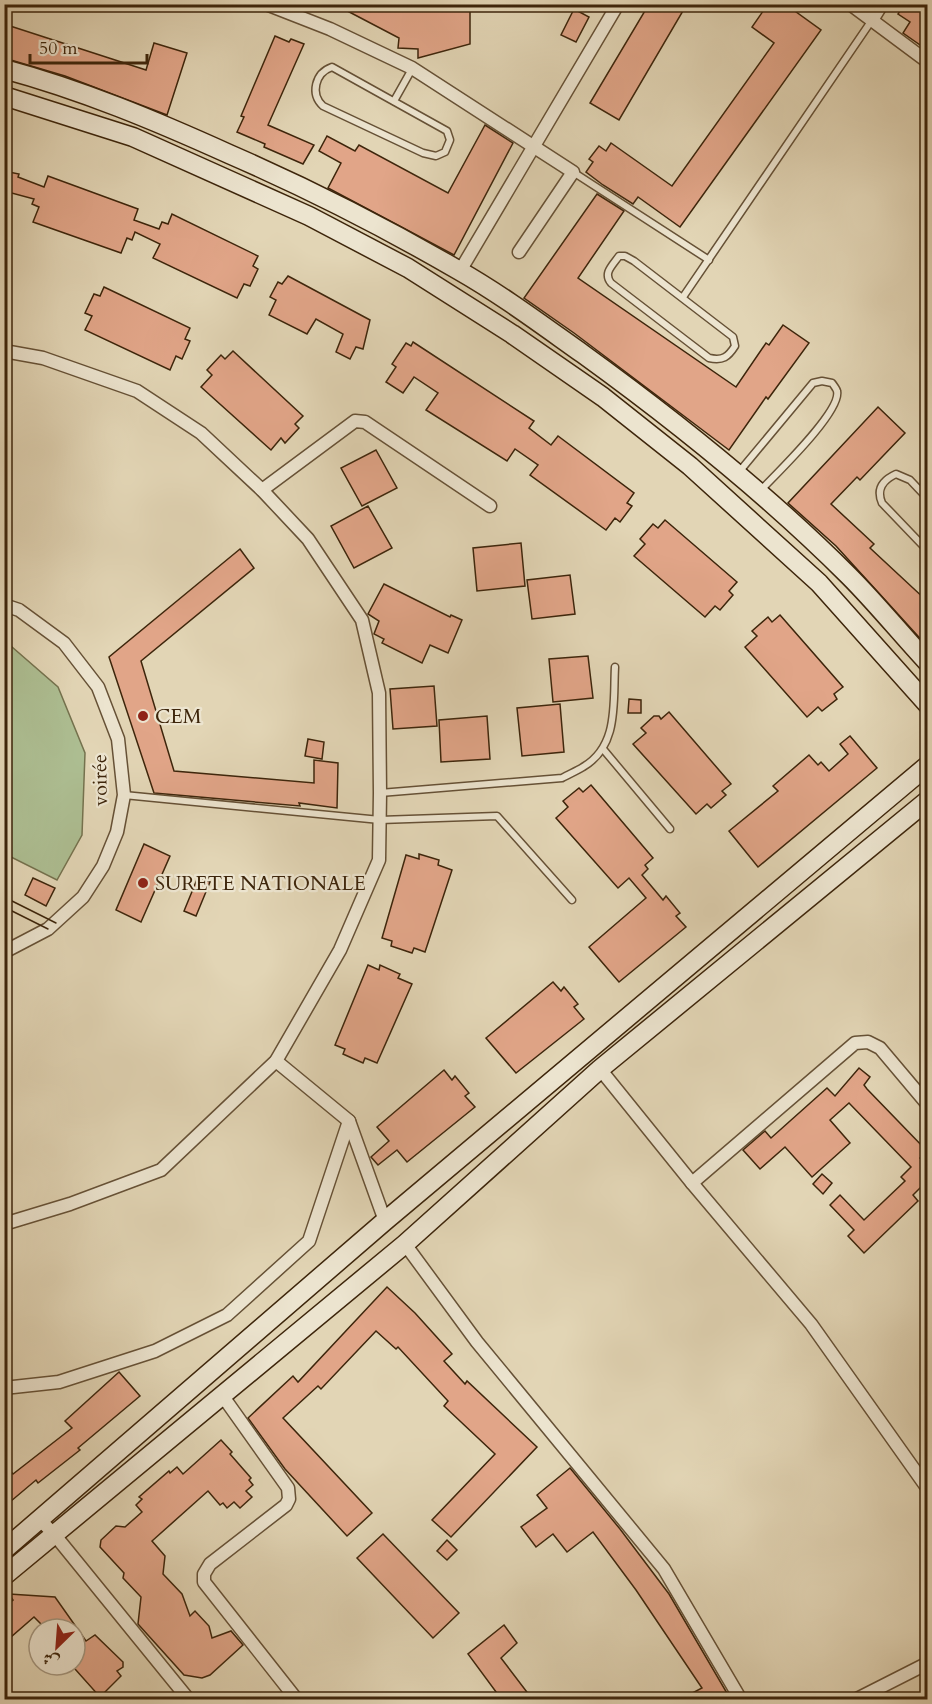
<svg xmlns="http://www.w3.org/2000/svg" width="932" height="1704" font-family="Cardo,Amiri,serif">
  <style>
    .green { fill: #adbe92; stroke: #75724e; stroke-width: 1.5 }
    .building { fill: #e1a588; stroke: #3d250b; stroke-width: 1.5 }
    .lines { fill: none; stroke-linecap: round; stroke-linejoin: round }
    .service-casing { stroke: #665136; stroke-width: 9 }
    .minor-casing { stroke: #665136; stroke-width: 15 }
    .secondary-casing { stroke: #3d250b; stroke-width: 21 }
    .service { stroke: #ece4cf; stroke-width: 6 }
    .minor { stroke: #ece4cf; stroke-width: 12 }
    .secondary { stroke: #ece4cf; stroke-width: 18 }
    .tram { stroke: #3d250b; stroke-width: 1.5 }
    .poi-dot { fill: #8f2418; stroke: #ece4cf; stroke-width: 2 }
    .labels { text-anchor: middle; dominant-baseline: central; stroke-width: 4.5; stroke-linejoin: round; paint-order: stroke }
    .poi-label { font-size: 20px; fill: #3d250b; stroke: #ece4cf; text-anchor: start }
    .street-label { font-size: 20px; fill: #3d250b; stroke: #ece4cf }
  </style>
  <rect width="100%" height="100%" fill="#e2d5b5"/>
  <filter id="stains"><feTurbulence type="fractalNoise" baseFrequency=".00333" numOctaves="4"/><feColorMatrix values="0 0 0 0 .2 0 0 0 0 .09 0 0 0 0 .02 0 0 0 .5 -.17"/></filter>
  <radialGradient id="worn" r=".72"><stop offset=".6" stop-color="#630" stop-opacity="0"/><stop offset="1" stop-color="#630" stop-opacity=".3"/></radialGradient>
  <path class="green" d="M4 640 58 687 85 753 82 835 57 880 5 854Z"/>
  <g class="building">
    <path d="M334 4H470V44L418 58V49L398 48 399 38Z"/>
    <path d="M649 4H687L619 120 590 103Z"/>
    <path d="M768 4H785L821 30 680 227 638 197 633 204 603 185 586 172 593 162 589 159 599 146 606 151 611 143 672 186 774 43 752 27Z"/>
    <path d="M904 4H927V40L923 47 903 33 910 22 898 14Z"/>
    <path d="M574 9 589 17 576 42 561 35Z"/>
    <path d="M4 24 146 70 154 43 187 53 167 115 65 76 4 58Z"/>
    <path d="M275 36 289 42 291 39 304 44 268 125 314 145 303 164 264 147 265 144 237 132 244 117 241 116Z"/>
    <path d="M485 125 513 143 454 255 328 188 341 163 319 151 327 136 355 151 359 145 448 193Z"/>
    <path d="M4 171 19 174 18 177 44 187 48 176 138 209 134 220 159 229 162 222 168 224 172 214 258 256 253 266 258 269 250 286 244 284 237 298 153 258 160 244 135 232 132 240 127 238 121 253 33 222 39 207 32 204 34 199 4 191Z"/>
    <path d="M597 194 624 211 578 278 736 387 766 343 769 345 783 325 809 343 768 399 766 397 729 450 574 333 524 298Z"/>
    <path d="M288 276 370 320 363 349 356 347 350 359 336 352 343 334 316 319 307 334 269 315 276 300 270 297 278 282 282 284Z"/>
    <path d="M104 287 190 328 185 339 190 341 182 359 176 356 170 370 85 330 92 316 85 313 94 294 100 296Z"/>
    <path d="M413 342 534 421 529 428 551 445 558 436 634 493 627 503 632 506 620 522 615 518 606 530 530 475 538 465 515 449 507 461 426 410 438 393 414 377 403 393 386 382 396 367 392 364 406 343 411 346Z"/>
    <path d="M233 351 303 416 295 424 299 428 285 443 281 438 271 450 201 387 212 375 207 370 221 355 225 359Z"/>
    <path d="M878 407 905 433 860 480 857 477 831 504 874 544 870 548 927 601V646L836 546 788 503Z"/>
    <path d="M376 450 397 488 362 506 341 468Z"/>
    <path d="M368 506 392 548 354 568 331 526Z"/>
    <path d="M665 520 737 582 729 591 733 595 720 610 715 606 705 617 634 556 645 544 640 539 653 524 658 528Z"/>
    <path d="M521 543 525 586 477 591 473 548Z"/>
    <path d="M240 549 254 568 141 661 174 771 314 783V760L338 763 337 808 299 803 300 806 154 793 109 657Z"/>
    <path d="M570 575 575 614 532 619 527 580Z"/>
    <path d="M384 584 450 617 451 615 462 620 448 653 430 645 422 663 382 643 384 639 374 634 379 621 368 614Z"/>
    <path d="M780 615 843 687 834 694 837 699 822 711 818 707 807 717 745 647 757 636 752 631 768 617 772 622Z"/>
    <path d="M588 656 593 698 553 702 549 659Z"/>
    <path d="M434 686 437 726 393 729 390 689Z"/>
    <path d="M629 699 641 700V713H628Z"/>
    <path d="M560 704 564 752 522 756 517 708Z"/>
    <path d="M669 712 731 784 722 791 726 795 711 808 707 804 696 814 633 744 646 733 641 728 654 716H659L661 719Z"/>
    <path d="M487 716 490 759 441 762 439 720Z"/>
    <path d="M850 736 877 768 758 867 729 831 778 791 773 786 809 755 818 765 821 762 829 771 848 754 840 744Z"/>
    <path d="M308 739 324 742 322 759 305 756Z"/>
    <path d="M591 785 653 858 645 865 648 869 642 875 663 900 666 896 680 913 676 916 686 927 619 982 589 947 646 898 629 878 618 888 556 818 568 807 563 801 579 788 583 792Z"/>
    <path d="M144 844 170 856 141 922 116 910Z"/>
    <path d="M419 854 439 860 438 865 452 870 425 952 414 948 412 953 391 946 392 941 382 938 406 855 419 859Z"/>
    <path d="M198 877 210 882 196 916 184 911Z"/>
    <path d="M33 878 55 888 46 906 25 895Z"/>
    <path d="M368 965 379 970 380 965 400 974 398 978 412 984 377 1063 365 1058 363 1063 343 1054 345 1049 335 1045Z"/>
    <path d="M553 982 561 991 564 987 578 1004 574 1007 584 1019 516 1073 486 1038Z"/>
    <path d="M859 1068 870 1077 864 1085 867 1089 927 1151 920 1158 927 1166V1181L913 1195 918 1201 864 1253 848 1236 854 1230 830 1205 840 1195 864 1220 905 1181 901 1177 911 1167 849 1103 830 1120 850 1143 812 1177 785 1147 760 1169 743 1150 765 1131 771 1138 827 1088 835 1096Z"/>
    <path d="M444 1070 452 1080 455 1076 469 1093 465 1096 475 1107 407 1162 397 1150 378 1165 371 1157 389 1141 377 1127Z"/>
    <path d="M822 1174 832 1183 823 1194 813 1184Z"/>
    <path d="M387 1287 415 1313 452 1354 444 1361 465 1384 467 1381 537 1447 451 1537 432 1520 495 1454 444 1406 448 1401 398 1347 396 1349 376 1331 321 1389 318 1386 283 1418 372 1513 347 1536 285 1469 248 1418 293 1376 298 1382Z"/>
    <path d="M119 1372 140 1396 78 1448 80 1450 38 1483 36 1480 4 1507V1463L13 1474 72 1428 65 1421Z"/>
    <path d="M221 1440 232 1452 230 1454 251 1478 249 1480 253 1485 246 1491 252 1497 240 1508 234 1502 227 1508 223 1503 220 1505 208 1491 152 1541 165 1556 163 1574 182 1594 190 1616 195 1611 209 1626 212 1638 231 1631 243 1645 210 1675 202 1678 184 1675 138 1624 141 1597 123 1578 124 1573 100 1547 101 1540 116 1526 125 1527 142 1512 136 1505 142 1499 139 1497 169 1471 170 1473 177 1467 183 1474Z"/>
    <path d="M570 1468 620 1529 669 1594 731 1700H679L702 1688 636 1590 593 1532 567 1552 553 1534 536 1547 521 1527 547 1508 537 1495Z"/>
    <path d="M383 1534 459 1613 433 1638 357 1558Z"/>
    <path d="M447 1540 457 1550 447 1560 437 1551Z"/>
    <path d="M9 1594 55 1597 86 1641 95 1635 123 1662V1667L117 1671 121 1676 100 1697 75 1669V1629H46L34 1617 4 1643V1607L13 1600Z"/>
    <path d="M504 1625 517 1643 501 1658 533 1700H502L468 1654Z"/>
  </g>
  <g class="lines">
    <defs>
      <g id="service">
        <path d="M332 67 447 131 450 140 445 152 436 156 423 153 323 106C310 94 315 73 332 67Z"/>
        <path d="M394 101 412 69"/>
        <path d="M573 172 709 260"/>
        <path d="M619 256H625L634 261 733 337 735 346C728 357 723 361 709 358L611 283C603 273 612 266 619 256Z"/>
        <path d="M683 297 872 20"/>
        <path d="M739 472 813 383 822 381 832 383C833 384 837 390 837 391 842 411 776 474 761 490"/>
        <path d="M928 499 910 480 896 474C883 480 876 489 882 503L928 551"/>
        <path d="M603 749 670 829"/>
        <path d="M380 793 562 778C569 774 577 771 583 767 619 746 613 703 615 667"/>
        <path d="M124 795 380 820 497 816 572 900"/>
      </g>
      <g id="minor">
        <path d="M266 4 330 29 412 68 573 172 519 252"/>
        <path d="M850 4 928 62"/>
        <path d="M872 20 882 4"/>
        <path d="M460 271 618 4"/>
        <path d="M4 351 43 358 137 391 201 433 262 490 308 539 362 620 379 693 380 793 379 860 340 950 276 1061 161 1170 70 1204 4 1224"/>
        <path d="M262 490 355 421 365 422 490 506"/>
        <path d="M4 605 19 610 64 643 98 687 118 739 124 795 117 832 103 866 83 897 48 929 4 952"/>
        <path d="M276 1061 349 1121 385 1221"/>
        <path d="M600 1069 692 1183 811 1324 928 1489"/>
        <path d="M692 1183 855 1043 868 1042 880 1048 928 1105"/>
        <path d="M405 1244 477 1342 664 1569 741 1700"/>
        <path d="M4 1388 59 1382 155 1351 227 1315 309 1241 349 1121"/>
        <path d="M222 1395 288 1488 289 1499 286 1505 210 1564 204 1574V1582L297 1700"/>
        <path d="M40 1520 54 1534 189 1700"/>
        <path d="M855 1700 928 1663"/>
      </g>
      <g id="secondary">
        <path d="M4 69C82 90 156 121 229 154 307 188 384 227 458 270 502 295 542 325 583 354 677 422 767 494 849 576 876 603 901 634 928 663"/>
        <path d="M4 96 133 137 309 216 408 268 512 334 603 397 690 466 819 583 928 705"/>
        <path d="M4 1550 385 1221 928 765"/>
        <path d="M4 1576 405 1244 600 1069 928 800"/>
      </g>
    </defs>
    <use href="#service" class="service-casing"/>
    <use href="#minor" class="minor-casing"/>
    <use href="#secondary" class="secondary-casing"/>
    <use href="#service" class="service"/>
    <use href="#minor" class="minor"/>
    <use href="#secondary" class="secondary"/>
    <g class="tram">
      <path d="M4 897 56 923"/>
      <path d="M4 907 48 929"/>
    </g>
  </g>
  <g class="poi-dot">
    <circle cx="143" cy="716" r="6"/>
    <circle cx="143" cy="883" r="6"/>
  </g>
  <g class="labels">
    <g class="poi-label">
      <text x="155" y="716">CEM</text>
      <text x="155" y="883">SURETE NATIONALE</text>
    </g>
    <g class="street-label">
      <text transform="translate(100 780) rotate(-91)">voirée</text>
    </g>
  </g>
  <rect width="932" height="1704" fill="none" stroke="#e2d5b5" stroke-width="24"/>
  <rect x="6" y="6" width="920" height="1692" fill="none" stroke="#3d250b" stroke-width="3"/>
  <rect x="12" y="12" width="908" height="1680" fill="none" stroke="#3d250b" stroke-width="1.5"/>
  <g transform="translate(57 1647) rotate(205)"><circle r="28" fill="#ece4cf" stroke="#a69881" stroke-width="1.5"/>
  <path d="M0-4.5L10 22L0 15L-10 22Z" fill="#8f2418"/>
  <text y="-9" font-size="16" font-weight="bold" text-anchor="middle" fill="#3d250b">ش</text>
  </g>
  <path d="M30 54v9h117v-9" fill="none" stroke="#3d250b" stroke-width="3"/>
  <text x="39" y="54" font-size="18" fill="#3d250b" stroke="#ece4cf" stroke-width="4.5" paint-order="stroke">50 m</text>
  <rect width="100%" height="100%" filter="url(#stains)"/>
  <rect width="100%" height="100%" fill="url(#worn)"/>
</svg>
